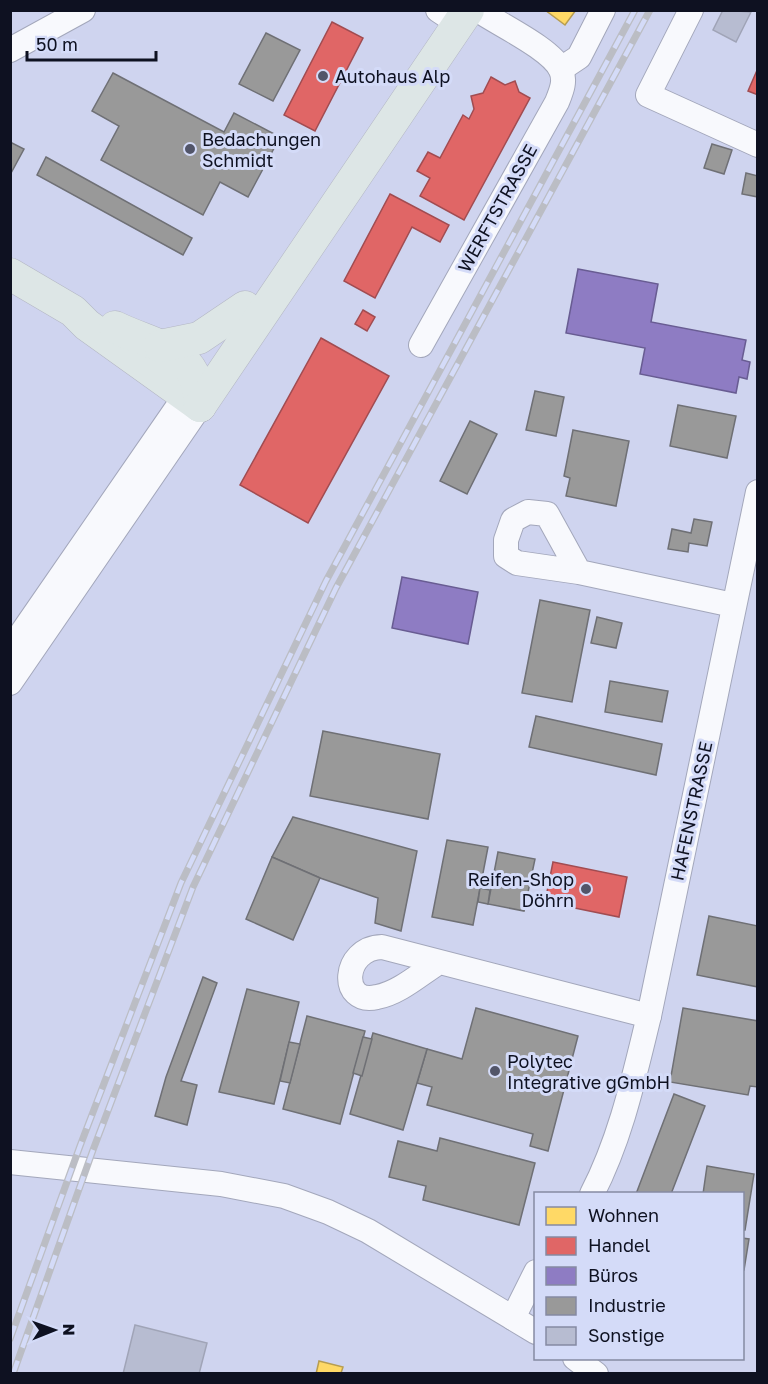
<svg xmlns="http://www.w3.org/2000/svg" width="768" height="1384" font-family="'Golos Text',sans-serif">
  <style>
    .homes { fill: #ffd966; stroke: #b79d51; stroke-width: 1.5 }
    .shops { fill: #e06666; stroke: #a14c51; stroke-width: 1.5 }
    .offices { fill: #8e7cc3; stroke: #685c92; stroke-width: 1.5 }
    .industry { fill: #999; stroke: #6f7075; stroke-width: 1.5 }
    .building { fill: #b7bcd1; stroke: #a0a4b7; stroke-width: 1.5 }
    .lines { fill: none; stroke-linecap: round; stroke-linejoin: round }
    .minor-casing { stroke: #a3a7bb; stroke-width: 26 }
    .major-casing { stroke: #b4b7c4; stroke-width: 33 }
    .minor { stroke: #f8f9fd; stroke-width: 24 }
    .major { stroke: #dde6e6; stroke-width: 32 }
    .rail-casing { stroke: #bbbdc4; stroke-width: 7 }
    .rail { stroke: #d4dbf8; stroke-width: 4.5; stroke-dasharray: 14; stroke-linecap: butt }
    .poi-dot { fill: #525569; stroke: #d4dbf8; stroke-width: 2 }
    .labels { text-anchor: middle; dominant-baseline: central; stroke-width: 6; stroke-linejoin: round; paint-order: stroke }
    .poi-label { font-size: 18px; fill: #0e1121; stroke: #d4dbf8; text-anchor: start }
    .street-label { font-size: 18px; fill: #0e1121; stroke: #d4dbf8 }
  </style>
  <rect width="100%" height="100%" fill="#cfd4ef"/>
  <g class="homes">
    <path d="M545 10H576L565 25Z"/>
    <path d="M319 1361 343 1367 341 1373 344 1374H316Z"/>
  </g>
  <g class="shops">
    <path d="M332 22 363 38 315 131 284 115Z"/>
    <path d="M758 68V95L748 91Z"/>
    <path d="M491 77 505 85 515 81 519 92 530 98 464 220 420 196 430 178 417 171 428 152 440 158 463 115 469 119 474 109 471 96 483 93Z"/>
    <path d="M390 194 449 225 440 242 412 227 375 298 344 281Z"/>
    <path d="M363 310 375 317 367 331 355 324Z"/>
    <path d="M321 338 389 376 308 523 240 485Z"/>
    <path d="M553 862 627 877 619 917 545 902Z"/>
  </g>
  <g class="offices">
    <path d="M578 269 658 284 651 322 746 340 742 360 750 362 747 379 739 377 736 393 640 374 645 348 566 333Z"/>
    <path d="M402 577 478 592 468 644 392 628Z"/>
  </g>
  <g class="industry">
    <path d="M266 33 300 50 273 101 239 84Z"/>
    <path d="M113 73 224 132 234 113 280 137 248 197 220 182 203 215 101 160 119 126 92 111Z"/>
    <path d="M10 142 24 149 10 175Z"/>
    <path d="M712 144 732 150 724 174 704 168Z"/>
    <path d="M46 157 192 238 183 255 37 175Z"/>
    <path d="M746 173 758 176V197L742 194Z"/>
    <path d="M535 391 564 397 556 436 526 430Z"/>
    <path d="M678 405 736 416 727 458 670 446Z"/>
    <path d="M470 421 497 434 467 494 440 481Z"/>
    <path d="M573 430 629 441 616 506 566 496 570 478 564 476Z"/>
    <path d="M694 519 712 522 707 546 689 543 688 552 668 549 672 529 691 533Z"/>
    <path d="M540 600 590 610 572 702 522 693Z"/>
    <path d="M597 617 622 623 616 648 591 643Z"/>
    <path d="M610 681 668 691 662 722 605 712Z"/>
    <path d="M536 716 662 744 656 775 529 747Z"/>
    <path d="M323 731 440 754 428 819 310 796Z"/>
    <path d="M293 817 417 851 401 931 375 923 378 898 320 878 272 857Z"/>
    <path d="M447 840 488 847 473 925 432 917Z"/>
    <path d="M498 852 535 859 524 911 488 904Z"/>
    <path d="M272 857 320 878 293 940 246 919Z"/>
    <path d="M480 888 490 890 488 904 478 902Z"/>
    <path d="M709 916 758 926V987L697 975Z"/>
    <path d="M203 977 217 983 181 1081 197 1085 187 1125 155 1116 166 1077Z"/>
    <path d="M247 989 299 1002 274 1104 219 1092Z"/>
    <path d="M476 1008 578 1036 548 1151 530 1146 533 1134 427 1105 432 1087 417 1083 427 1049 462 1059Z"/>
    <path d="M683 1008 758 1021V1087L750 1086 748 1095 670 1082Z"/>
    <path d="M307 1016 365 1031 340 1124 283 1109Z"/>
    <path d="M373 1033 427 1049 403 1130 350 1114Z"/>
    <path d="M363 1037 372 1039 362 1076 353 1073Z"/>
    <path d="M289 1042 300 1044 290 1083 280 1081Z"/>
    <path d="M674 1094 705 1106 671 1194H636Z"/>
    <path d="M440 1138 535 1163 519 1225 423 1200 426 1186 389 1177 398 1141 437 1151Z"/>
    <path d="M707 1166 754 1174 745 1230H742V1194H703Z"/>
    <path d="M742 1238 749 1239 744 1270H742Z"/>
  </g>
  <g class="building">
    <path d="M723 10 751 12 736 42 713 30Z"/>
    <path d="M135 1325 207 1343 199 1374H123Z"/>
  </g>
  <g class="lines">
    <defs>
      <g id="minor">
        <path d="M438 10 459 24"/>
        <path d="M691 10 648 95 758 145"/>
        <path d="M10 50 83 10"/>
        <path d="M561 69 579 57 603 10"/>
        <path d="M421 345 557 102C561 92 566 81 561 70 552 49 498 24 478 10"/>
        <path d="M579 572 547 514 528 512 513 520 506 540V556L517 563 579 572 733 605"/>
        <path d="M10 650 186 395"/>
        <path d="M10 683 200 406"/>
        <path d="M439 962C420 974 399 993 377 997 339 1006 342 948 382 947L649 1016"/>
        <path d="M10 1162 221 1184 284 1196 328 1212 368 1231 536 1332"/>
        <path d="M592 1194C621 1138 634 1077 649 1016L758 492"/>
        <path d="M513 1318 536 1272"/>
        <path d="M575 1358 596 1374"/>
      </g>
      <g id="major">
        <path d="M10 274 73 311 87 325 200 406"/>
        <path d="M115 327C158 348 199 348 200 406"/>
        <path d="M160 346 199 338 245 307"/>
        <path d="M200 406 468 10"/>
      </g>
    </defs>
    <use href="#minor" class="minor-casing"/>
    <use href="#major" class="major-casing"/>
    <use href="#minor" class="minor"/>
    <use href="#major" class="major"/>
    <defs>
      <g id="rail">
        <path d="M10 1339 80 1146 181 883 326 581 635 10"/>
        <path d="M13 1374 93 1150 193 887 336 588 650 10"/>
      </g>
    </defs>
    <use href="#rail" class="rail-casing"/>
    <use href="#rail" class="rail"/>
  </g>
  <g class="poi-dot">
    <circle cx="323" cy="76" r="6"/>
    <circle cx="190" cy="149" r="6"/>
    <circle cx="586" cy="889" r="6"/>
    <circle cx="495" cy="1071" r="6"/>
  </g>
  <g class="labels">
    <g class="poi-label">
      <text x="335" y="76">Autohaus Alp</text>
      <text x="202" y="139">Bedachungen<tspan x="202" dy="21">Schmidt</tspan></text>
      <text x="574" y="879" text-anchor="end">Reifen-Shop<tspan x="574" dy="21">Döhrn</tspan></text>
      <text x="507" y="1061">Polytec<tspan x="507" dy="21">Integrative gGmbH</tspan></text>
    </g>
    <g class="street-label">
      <text transform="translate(497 208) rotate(-61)">WERFTSTRASSE</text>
      <text transform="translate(691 811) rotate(-78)">HAFENSTRASSE</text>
    </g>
  </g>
  <rect width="768" height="1384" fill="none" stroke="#0e1121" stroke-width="24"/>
  <rect x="534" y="1192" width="210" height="168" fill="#d4dbf8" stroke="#858aa2" stroke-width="1.5"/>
  <rect x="546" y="1207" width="30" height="18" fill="#ffd966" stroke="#858aa2" stroke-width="1.5"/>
  <text x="588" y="1222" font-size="18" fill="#0e1121">Wohnen</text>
  <rect x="546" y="1237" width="30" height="18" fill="#e06666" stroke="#858aa2" stroke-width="1.5"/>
  <text x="588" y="1252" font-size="18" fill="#0e1121">Handel</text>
  <rect x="546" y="1267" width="30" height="18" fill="#8e7cc3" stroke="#858aa2" stroke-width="1.5"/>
  <text x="588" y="1282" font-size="18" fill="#0e1121">Büros</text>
  <rect x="546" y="1297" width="30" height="18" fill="#999999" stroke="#858aa2" stroke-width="1.5"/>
  <text x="588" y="1312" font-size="18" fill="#0e1121">Industrie</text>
  <rect x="546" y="1327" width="30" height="18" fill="#b7bcd1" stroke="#858aa2" stroke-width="1.5"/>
  <text x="588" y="1342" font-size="18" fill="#0e1121">Sonstige</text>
  <g transform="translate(54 1330) rotate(89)" stroke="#d4dbf8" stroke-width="4.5" paint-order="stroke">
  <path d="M0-4.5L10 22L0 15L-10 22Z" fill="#0e1121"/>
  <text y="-9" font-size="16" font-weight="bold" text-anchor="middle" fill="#0e1121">N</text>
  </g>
  <path d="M27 51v9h129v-9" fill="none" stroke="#0e1121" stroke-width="3"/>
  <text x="36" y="51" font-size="18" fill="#0e1121" stroke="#d4dbf8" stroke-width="4.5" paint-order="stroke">50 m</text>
</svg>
